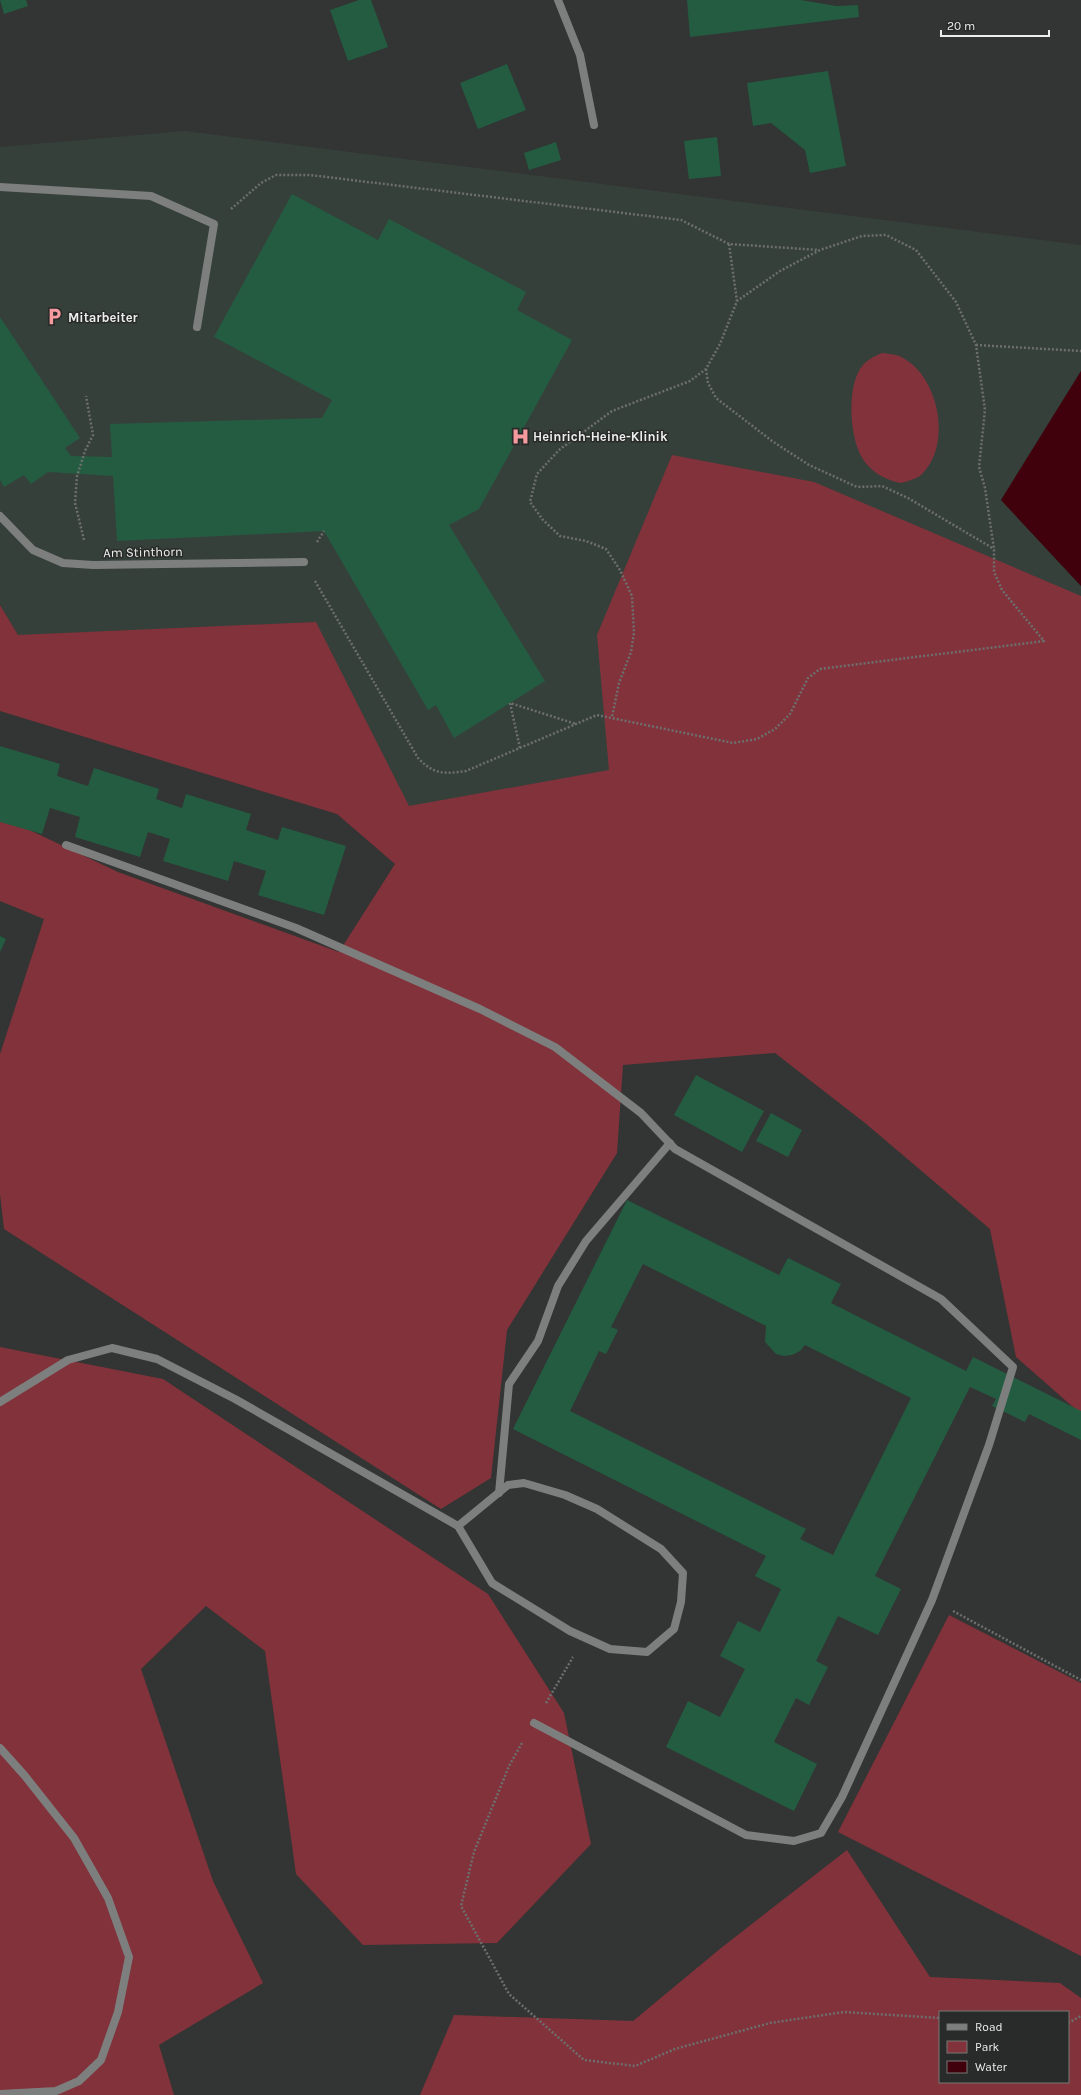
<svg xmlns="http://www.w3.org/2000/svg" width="1081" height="2095" font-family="Karla,sans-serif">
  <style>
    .built { fill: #36403b }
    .green { fill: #82323a; fill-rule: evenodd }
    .water { fill: #40000c }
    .building { fill: #245c42; fill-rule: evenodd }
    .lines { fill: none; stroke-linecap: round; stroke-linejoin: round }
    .path { stroke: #6d6f6e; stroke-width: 2.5; stroke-dasharray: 2 2; stroke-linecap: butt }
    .service { stroke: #7d7f7e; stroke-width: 8 }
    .minor { stroke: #7d7f7e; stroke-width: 8 }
    .labels { text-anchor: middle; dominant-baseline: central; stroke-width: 3; stroke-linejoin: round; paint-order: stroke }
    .poi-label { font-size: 13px; font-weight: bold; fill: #eceeed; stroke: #282b29; text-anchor: start }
    .street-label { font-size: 13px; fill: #eceeed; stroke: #282b29 }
  </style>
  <rect width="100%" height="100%" fill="#323533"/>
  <path class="built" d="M185 131 1081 245V371L1001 500 1081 586V779L411 817 18 635 0 604V147Z"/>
  <g class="green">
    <path d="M882 353C890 354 897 354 903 358 939 377 953 446 921 475 916 479 908 481 901 483 885 480 870 472 861 456 850 435 847 390 860 369 865 361 874 356 882 353Z"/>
    <path d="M672 455 814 482 1081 596V1414L1016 1357 990 1229 865 1123 775 1053 623 1065 617 1153 507 1330 491 1478 441 1509 4 1229 0 1194V1054L44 919 0 901V816L118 872 339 952 395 864 337 814 0 711V605L18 635 316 622 409 806 609 770 597 635Z"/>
    <path d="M0 1347 163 1379 488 1594 564 1713 591 1844 497 1943 363 1945 296 1874 265 1651 206 1606 141 1669 213 1881 263 1983 159 2045 174 2095H0Z"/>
    <path d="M949 1615 1081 1683V1956L838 1832Z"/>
    <path d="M847 1850 930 1977 1060 1983 1081 1998V2095H420L454 2015 633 2021 721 1948ZM940 2012H1068V2082H940Z"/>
  </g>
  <path class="water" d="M1081 371V586L1001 500Z"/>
  <g class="building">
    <path d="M0 0H26L28 6 4 14Z"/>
    <path d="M359 0H371L388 47 348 61 330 10Z"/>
    <path d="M687 0H801L836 6 858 5 859 17 690 37Z"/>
    <path d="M507 64 526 110 478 129 460 83Z"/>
    <path d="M828 71 846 166 810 173 805 150 771 123 753 126 747 83Z"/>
    <path d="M717 137 721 176 689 179 684 141Z"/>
    <path d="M556 142 561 160 529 170 524 153Z"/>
    <path d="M292 194 378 240 389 219 526 292 517 310 572 340 479 509 449 525 545 681 454 738 436 705 428 710 324 531 117 541 113 476 48 472 31 484 24 475 4 487 0 480V317L80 438 65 448 71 456 112 457 110 424 322 418 332 400 214 337Z"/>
    <path d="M0 746 60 764 57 776 88 786 94 768 159 789 156 799 182 808 186 794 251 814 246 830 278 840 282 827 346 846 324 915 258 895 266 871 234 861 228 881 163 861 170 839 148 832 140 857 75 837 80 817 50 808 42 834 0 822Z"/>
    <path d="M0 936 6 939 0 952Z"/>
    <path d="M696 1075 764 1111 742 1152 674 1115Z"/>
    <path d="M771 1113 802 1130 788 1157 756 1141Z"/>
    <path d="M627 1200 779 1275 788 1258 841 1284 831 1303 966 1371 973 1357 1081 1411V1440L1029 1414 1025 1422 992 1406 996 1399 970 1387 875 1576 901 1589 878 1635 838 1616 816 1661 828 1667 809 1705 796 1698 774 1742 817 1764 794 1811 666 1747 688 1701 720 1717 745 1669 720 1656 738 1621 760 1632 781 1589 755 1576 766 1556 513 1429ZM643 1264 766 1326 765 1342 776 1354 784 1356 792 1355 800 1351 805 1345 911 1398 833 1555 800 1539 806 1529 570 1411 599 1351 606 1354 618 1330 611 1327Z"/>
  </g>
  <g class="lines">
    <g class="path">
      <path d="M231 209 261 183 276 175H310L681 220 729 244 819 250"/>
      <path d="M729 244 737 301"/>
      <path d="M976 345 1081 351"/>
      <path d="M706 369 708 383 716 398 772 441 809 465 857 487 882 486 908 498 994 549"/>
      <path d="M84 540 75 503 77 476 85 451 93 435 86 396"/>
      <path d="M317 542 324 531"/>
      <path d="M315 581 418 758C434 775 445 774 466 771L597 715 733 743 757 739 775 729 790 714 808 678 820 669 1044 641 1002 590 994 572V549L985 488 979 467 985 410 976 345 956 302 916 250 886 235 862 236 820 250 780 271 737 301 720 344 706 369 690 381 612 411 559 450 537 474 530 502 543 520 560 536 586 541 606 549 620 570 632 596 634 633 631 652 619 683 612 717"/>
      <path d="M520 748 510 703 576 724"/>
      <path d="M953 1611 1081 1680"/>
      <path d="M546 1703 573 1657"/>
      <path d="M522 1743 509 1766 474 1852 461 1906 509 1994 584 2060 635 2066 675 2049 770 2023 844 2012 940 2018"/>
      <path d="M1068 2023 1081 2016"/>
    </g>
    <g class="service">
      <path d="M0 187 151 196 214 224 197 327"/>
      <path d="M0 516 33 550 63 563 93 565 304 562"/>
      <path d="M66 845 296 928 480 1009 555 1047 641 1113 675 1149 941 1299 1013 1367 989 1445 932 1600 842 1797 821 1833 794 1841 746 1835 534 1723"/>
      <path d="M0 1402 68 1360 112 1348 157 1359 235 1399 458 1526 492 1583 570 1631 610 1649 647 1652 674 1629 681 1602 683 1573 661 1549 597 1509 565 1495 524 1483 508 1485 458 1526"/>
      <path d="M499 1493 509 1384 538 1341 558 1286 586 1241 670 1143"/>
      <path d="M0 1748 25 1776 74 1838 108 1898 129 1957 118 2012 101 2060 79 2081 56 2091 0 2094"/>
    </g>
    <path class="minor" d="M558 0 580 55 594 125"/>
  </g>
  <defs>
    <symbol id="parking-bare" viewBox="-9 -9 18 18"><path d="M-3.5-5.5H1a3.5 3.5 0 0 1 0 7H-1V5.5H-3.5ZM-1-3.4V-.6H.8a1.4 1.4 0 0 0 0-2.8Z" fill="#f59b9f" stroke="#282b29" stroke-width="2.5" paint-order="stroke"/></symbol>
    <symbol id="hospital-bare" viewBox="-9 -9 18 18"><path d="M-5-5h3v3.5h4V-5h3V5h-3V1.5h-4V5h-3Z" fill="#f59b9f" stroke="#282b29" stroke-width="2.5" paint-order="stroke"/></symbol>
  </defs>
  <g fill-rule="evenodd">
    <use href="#parking-bare" x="42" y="304" width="25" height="25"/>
    <use href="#hospital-bare" x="508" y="424" width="25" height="25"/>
  </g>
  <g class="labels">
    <g class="poi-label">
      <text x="68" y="317">Mitarbeiter</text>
      <text x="533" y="436">Heinrich-Heine-Klinik</text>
    </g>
    <g class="street-label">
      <text transform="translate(143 552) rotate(-1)">Am Stinthorn</text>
    </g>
  </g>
  <rect x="939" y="2011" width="130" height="72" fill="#282b29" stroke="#767977"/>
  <rect x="947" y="2024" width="20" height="6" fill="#7d7f7e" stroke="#767977"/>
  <text x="975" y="2031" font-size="12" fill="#eceeed">Road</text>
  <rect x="947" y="2041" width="20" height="12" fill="#82323a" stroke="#767977"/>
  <text x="975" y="2051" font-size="12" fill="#eceeed">Park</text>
  <rect x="947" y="2061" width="20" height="12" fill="#40000c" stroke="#767977"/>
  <text x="975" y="2071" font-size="12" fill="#eceeed">Water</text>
  <path d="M941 30v6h108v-6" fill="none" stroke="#eceeed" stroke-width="2"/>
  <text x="947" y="30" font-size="12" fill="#eceeed" stroke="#282b29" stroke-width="3" paint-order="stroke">20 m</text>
</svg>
